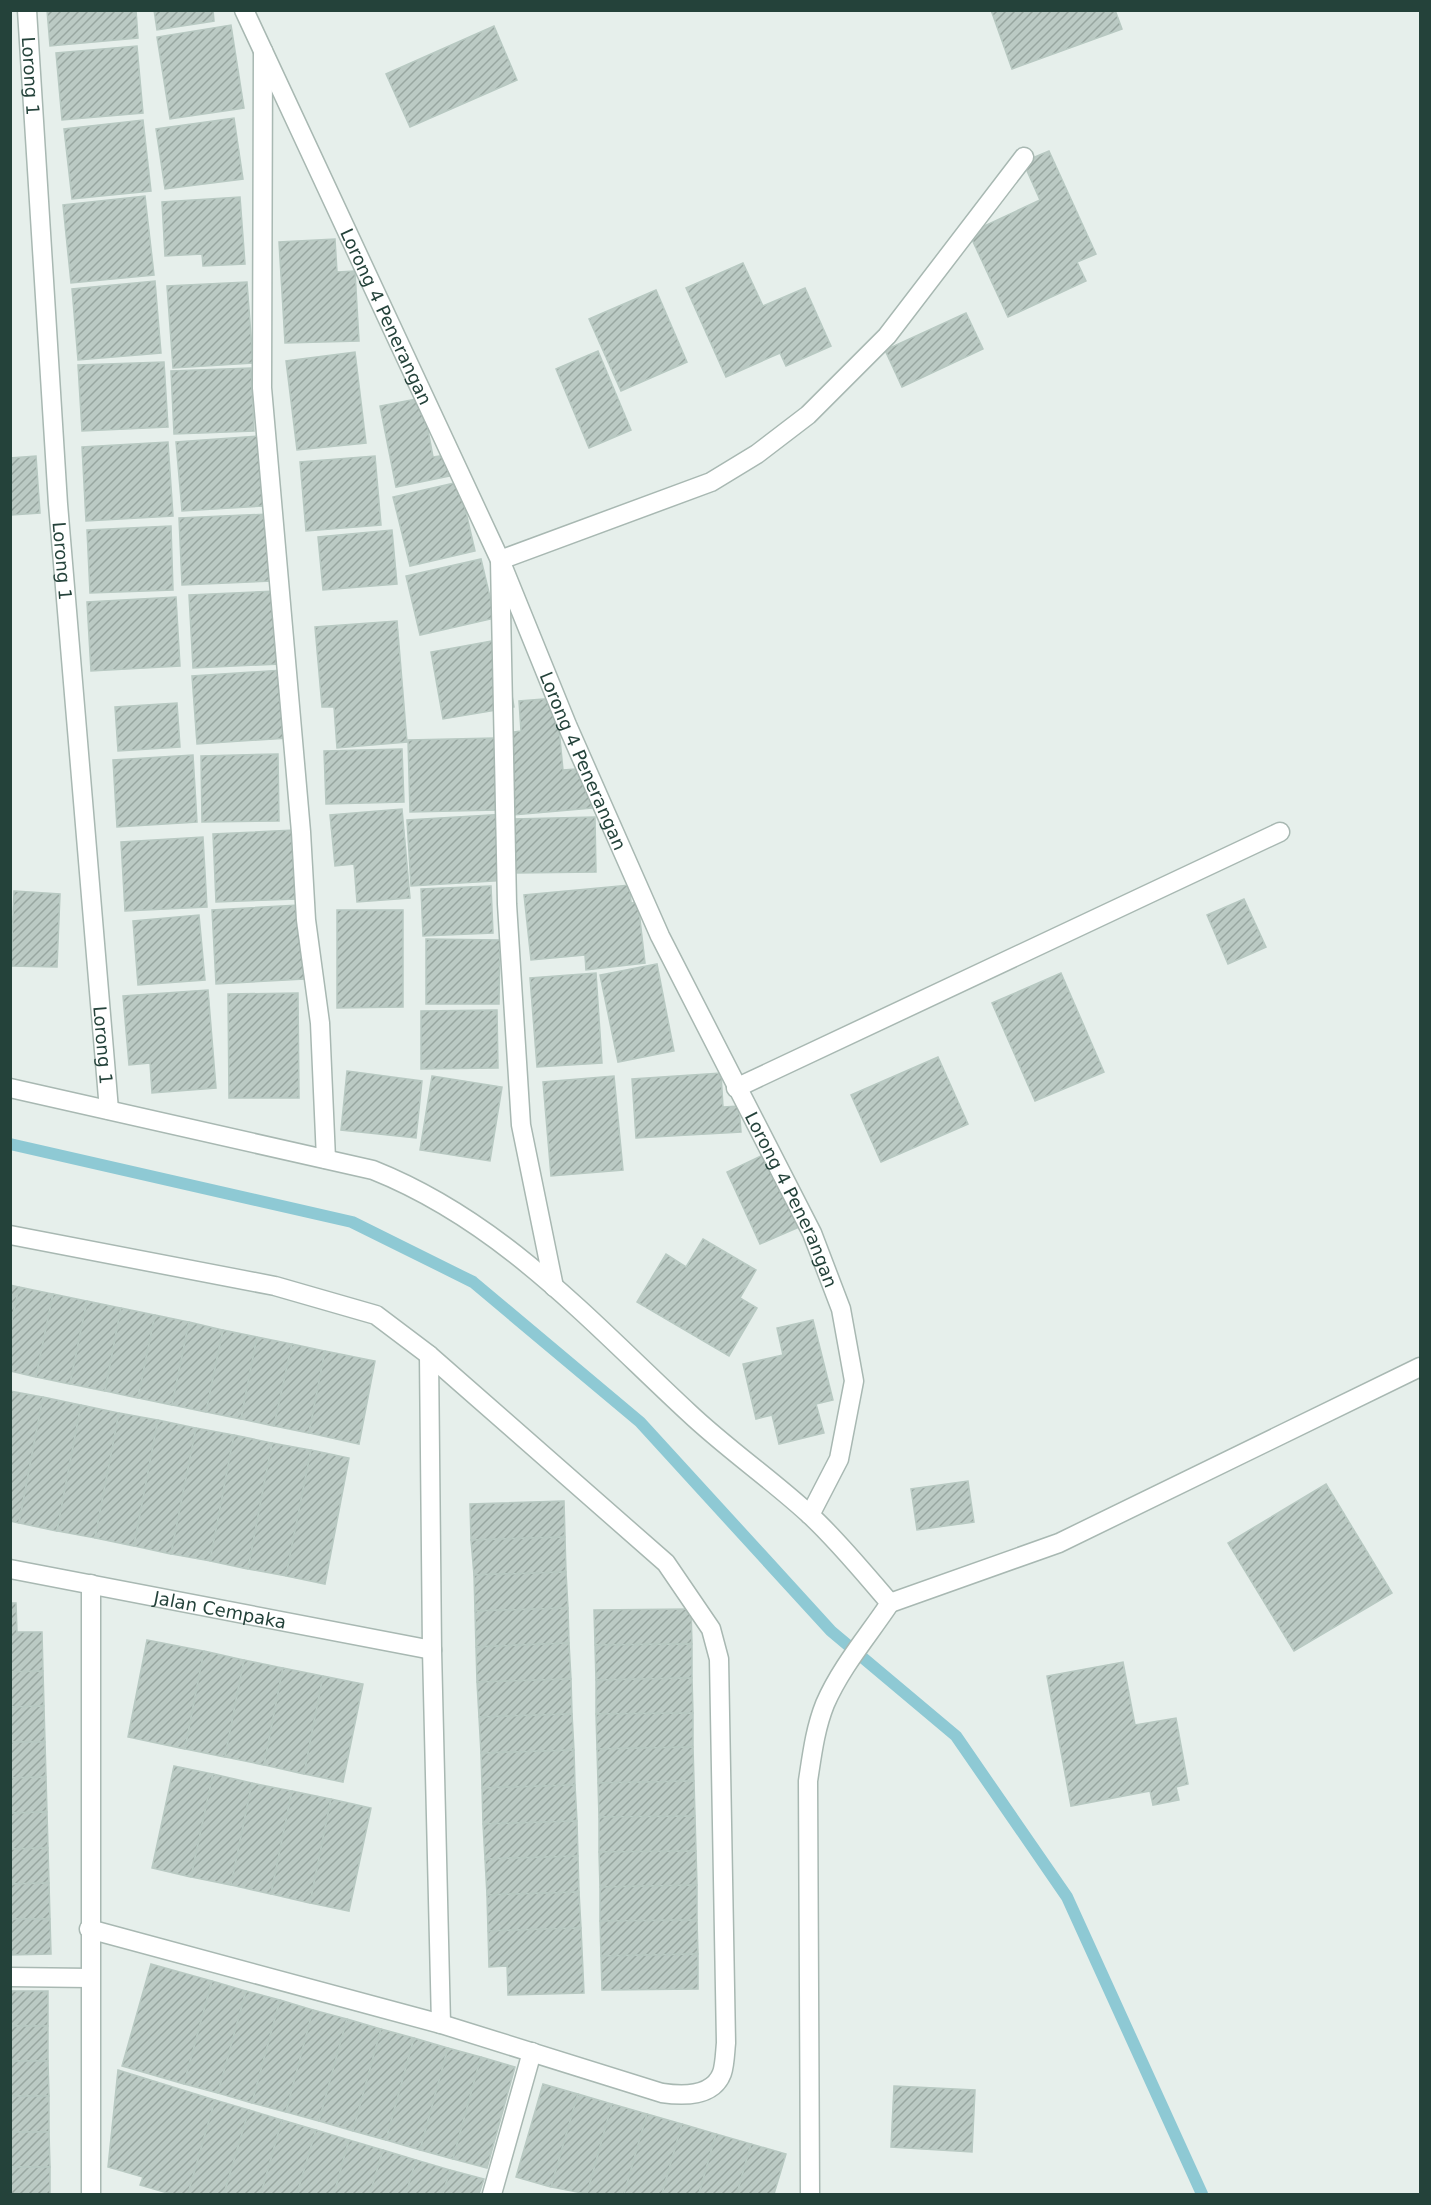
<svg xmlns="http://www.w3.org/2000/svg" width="1431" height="2205" font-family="'DejaVu Sans',sans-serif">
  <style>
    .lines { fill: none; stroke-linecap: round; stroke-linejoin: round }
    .stream { stroke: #8ec9d4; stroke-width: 12 }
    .building { fill: url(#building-hatch); stroke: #b8c9c2; stroke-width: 1.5 }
    .service-casing { stroke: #a8b8b2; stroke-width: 21 }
    .minor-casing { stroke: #a8b8b2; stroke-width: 21 }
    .tertiary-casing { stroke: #a8b8b2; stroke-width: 21 }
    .service { stroke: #fff; stroke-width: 18 }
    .minor { stroke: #fff; stroke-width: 18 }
    .tertiary { stroke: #fff; stroke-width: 18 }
    .labels { text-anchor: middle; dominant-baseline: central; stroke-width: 4.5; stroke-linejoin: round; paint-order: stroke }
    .street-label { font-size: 18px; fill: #24423a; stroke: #f7fbf9 }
  </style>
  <defs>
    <pattern id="building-hatch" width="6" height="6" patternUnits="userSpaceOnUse" patternTransform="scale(1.5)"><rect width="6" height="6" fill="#bbcac4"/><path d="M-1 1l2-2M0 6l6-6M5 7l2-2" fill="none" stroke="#98a6a0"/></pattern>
  </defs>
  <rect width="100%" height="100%" fill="#e6efeb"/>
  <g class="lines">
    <path class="stream" d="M10 1144 352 1222 473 1282 640 1422 831 1631 956 1736 1067 1897 1202 2194"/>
  </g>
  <g class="building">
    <path d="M47 10H136L138 38 50 46Z"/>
    <path d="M154 10H213L214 21 157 30Z"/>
    <path d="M991 10H1115L1122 29 1012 69Z"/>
    <path d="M231 25 244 108 170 119 157 37Z"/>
    <path d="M494 26 517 80 410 127 386 74Z"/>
    <path d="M137 46 143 113 62 120 56 53Z"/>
    <path d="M234 118 243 179 165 189 156 129Z"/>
    <path d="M143 120 151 191 72 199 64 129Z"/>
    <path d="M1049 151 1096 254 1077 262 1086 281 1008 317 969 233 1040 200 1023 162Z"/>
    <path d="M145 196 154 275 71 283 63 205Z"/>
    <path d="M240 197 245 264 203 266 202 254 165 256 162 202Z"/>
    <path d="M335 239 337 272 355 271 359 341 285 343 279 242Z"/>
    <path d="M743 263 763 306 805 288 831 346 786 366 780 353 726 377 686 288Z"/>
    <path d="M155 281 161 353 78 360 72 289Z"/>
    <path d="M247 282 253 363 173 368 167 286Z"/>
    <path d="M656 290 687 362 621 391 589 319Z"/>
    <path d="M966 313 983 349 902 387 885 350Z"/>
    <path d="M598 351 631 430 589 448 556 369Z"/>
    <path d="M355 352 366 443 297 450 286 361Z"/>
    <path d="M164 362 168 427 82 431 78 365Z"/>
    <path d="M251 368 254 431 174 434 171 371Z"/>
    <path d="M422 398 433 457 446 455 450 476 396 487 380 406Z"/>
    <path d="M258 436 263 506 182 511 176 442Z"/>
    <path d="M168 442 173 516 86 521 82 447Z"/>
    <path d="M36 456 40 513 11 515 10 536V458Z"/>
    <path d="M375 456 381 525 306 531 300 462Z"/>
    <path d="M459 482 475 551 410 566 393 497Z"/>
    <path d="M269 514 272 581 182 585 179 518Z"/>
    <path d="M171 526 173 590 90 593 87 530Z"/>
    <path d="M392 530 397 584 323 590 318 537Z"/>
    <path d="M481 559 495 618 420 635 406 576Z"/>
    <path d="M276 591 280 664 193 668 189 595Z"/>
    <path d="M176 597 180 666 91 671 87 602Z"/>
    <path d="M397 621 407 742 337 748 334 707H322L315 627Z"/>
    <path d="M502 639 514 707 443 719 431 652Z"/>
    <path d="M283 670 288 738 197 744 192 676Z"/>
    <path d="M556 698 563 770 588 768 592 808 513 815 506 733 521 731 519 701Z"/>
    <path d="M177 703 180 747 118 751 115 707Z"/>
    <path d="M495 738 497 810 410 812 408 740Z"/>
    <path d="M402 749 404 802 326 804 324 751Z"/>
    <path d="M278 754 279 821 202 822 201 756Z"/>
    <path d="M193 755 197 822 117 827 113 760Z"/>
    <path d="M402 809 410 898 357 902 354 864 335 866 330 815Z"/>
    <path d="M507 814 511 880 411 886 407 820Z"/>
    <path d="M595 817 596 872 514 873 513 819Z"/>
    <path d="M294 830 297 899 216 902 213 834Z"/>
    <path d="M203 837 207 907 125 911 121 842Z"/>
    <path d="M630 885 631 903 638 902 645 963 586 970 585 955 531 960 524 895Z"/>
    <path d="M491 886 493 933 423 936 421 889Z"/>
    <path d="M14 891 60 894 57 967 11 966Z"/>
    <path d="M1244 899 1266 947 1228 964 1207 915Z"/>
    <path d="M299 905 304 979 216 984 212 910Z"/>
    <path d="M337 910H403V1007L337 1008Z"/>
    <path d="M199 915 205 980 138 985 133 921Z"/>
    <path d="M426 939 500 940 499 1004H426Z"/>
    <path d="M657 964 674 1051 618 1062 600 975Z"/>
    <path d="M596 973 602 1063 537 1067 530 978Z"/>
    <path d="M1061 973 1104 1072 1035 1101 992 1003Z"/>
    <path d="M208 990 216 1088 152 1093 150 1063 129 1065 123 996Z"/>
    <path d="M298 993 299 1098H229L228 994Z"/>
    <path d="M497 1010 498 1068 421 1069V1011Z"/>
    <path d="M938 1057 968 1124 881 1162 851 1095Z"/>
    <path d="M347 1071 422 1081 416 1138 341 1130Z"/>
    <path d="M721 1073 723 1107 739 1106 741 1132 636 1138 632 1079Z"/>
    <path d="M432 1076 502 1087 490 1161 420 1150Z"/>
    <path d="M614 1076 623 1170 551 1176 543 1082Z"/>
    <path d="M765 1154 799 1227 760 1244 727 1172Z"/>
    <path d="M703 1239 756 1270 740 1298 757 1308 729 1356 637 1302 666 1254 686 1267Z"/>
    <path d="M10 1285 19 1287 10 1330Z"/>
    <path d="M19 1287 53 1294 36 1377 10 1371V1330Z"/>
    <path d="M53 1294 87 1301 70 1384 36 1377Z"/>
    <path d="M87 1301 121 1308 105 1391 70 1384Z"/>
    <path d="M121 1308 155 1315 138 1398 105 1391Z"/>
    <path d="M155 1315 189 1322 172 1405 138 1398Z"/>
    <path d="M813 1320 833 1400 816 1404 824 1433 779 1444 772 1415 756 1419 743 1364 783 1355 777 1328Z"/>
    <path d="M189 1322 223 1330 206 1412 172 1405Z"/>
    <path d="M223 1330 257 1337 241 1419 206 1412Z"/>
    <path d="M257 1337 292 1344 274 1426 241 1419Z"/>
    <path d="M292 1344 325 1351 309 1433 274 1426Z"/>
    <path d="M325 1351 375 1361 359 1444 309 1433Z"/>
    <path d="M10 1391 43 1397 19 1523 10 1521Z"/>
    <path d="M43 1397 81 1405 57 1531 19 1523Z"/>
    <path d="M81 1405 119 1413 95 1538 57 1531Z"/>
    <path d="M119 1413 158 1420 134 1546 95 1538Z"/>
    <path d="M158 1420 196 1428 171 1554 134 1546Z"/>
    <path d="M196 1428 234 1435 210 1561 171 1554Z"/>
    <path d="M234 1435 272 1443 248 1569 210 1561Z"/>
    <path d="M272 1443 311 1450 286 1576 248 1569Z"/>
    <path d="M311 1450 349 1458 325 1584 286 1576Z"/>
    <path d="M968 1481 974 1522 917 1530 911 1489Z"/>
    <path d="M1326 1484 1392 1593 1294 1651 1228 1543Z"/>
    <path d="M564 1501 565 1537 471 1540 470 1504Z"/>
    <path d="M565 1537 566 1572 474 1575 471 1540Z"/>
    <path d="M566 1572 568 1608 475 1611 474 1575Z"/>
    <path d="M10 1603H16L17 1632H42L43 1671 10 1672Z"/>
    <path d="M568 1608 569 1643 476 1647 475 1611Z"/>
    <path d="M691 1609 692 1644 595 1645 594 1610Z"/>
    <path d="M147 1640 204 1651 185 1749 128 1737Z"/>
    <path d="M569 1643 571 1679 477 1682 476 1647Z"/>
    <path d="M692 1644V1678L596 1680 595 1645Z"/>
    <path d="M204 1651 244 1660 225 1757 185 1749Z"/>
    <path d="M244 1660 283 1668 264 1765 225 1757Z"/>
    <path d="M1123 1662 1135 1725 1176 1718 1188 1784 1176 1787 1179 1800 1153 1805 1150 1791 1071 1806 1047 1676Z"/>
    <path d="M283 1668 323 1676 304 1774 264 1765Z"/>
    <path d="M43 1671 44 1706 10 1707V1672Z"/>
    <path d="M323 1676 363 1684 343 1782 304 1774Z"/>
    <path d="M692 1678 693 1713 596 1714V1680Z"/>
    <path d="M571 1679 572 1714 479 1717 477 1682Z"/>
    <path d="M44 1706 45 1742H10V1707Z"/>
    <path d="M693 1713V1747L597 1749 596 1714Z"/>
    <path d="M572 1714 574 1750 481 1753 479 1717Z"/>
    <path d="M10 1742H45L46 1777 10 1778Z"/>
    <path d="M693 1747 694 1781 598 1783 597 1749Z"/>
    <path d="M574 1750 575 1785 482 1788 481 1753Z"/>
    <path d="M174 1766 213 1774 191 1877 152 1868Z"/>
    <path d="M213 1774 252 1783 231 1885 191 1877Z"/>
    <path d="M46 1777 47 1812 10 1813V1778Z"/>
    <path d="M694 1781 695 1816 599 1817 598 1783Z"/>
    <path d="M252 1783 292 1791 271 1894 231 1885Z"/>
    <path d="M575 1785 577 1821 483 1824 482 1788Z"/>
    <path d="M292 1791 331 1799 310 1903 271 1894Z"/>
    <path d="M331 1799 371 1808 349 1911 310 1903Z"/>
    <path d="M47 1812 48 1848 10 1849V1813Z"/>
    <path d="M695 1816 696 1851 599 1852V1817Z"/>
    <path d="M577 1821 578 1856 485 1859 483 1824Z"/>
    <path d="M48 1848 49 1883 10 1884V1849Z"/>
    <path d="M696 1851 697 1885 600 1887 599 1852Z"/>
    <path d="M578 1856 579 1892 487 1895 485 1859Z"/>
    <path d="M49 1883 50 1919H10V1884Z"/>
    <path d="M697 1885V1920L600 1921V1887Z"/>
    <path d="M579 1892 581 1928 488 1931 487 1895Z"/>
    <path d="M10 1919H50L51 1954 10 1955Z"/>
    <path d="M697 1920 698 1954 601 1956 600 1921Z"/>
    <path d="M581 1928 584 1993 508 1995 507 1966 489 1967 488 1931Z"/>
    <path d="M698 1954V1989L602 1990 601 1956Z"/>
    <path d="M151 1964 212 1981 184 2084 122 2066Z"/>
    <path d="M212 1981 246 1991 218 2093 184 2084Z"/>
    <rect x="10" y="1991" width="38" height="35"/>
    <path d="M246 1991 280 2000 252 2103 218 2093Z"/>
    <path d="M280 2000 313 2010 286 2112 252 2103Z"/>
    <path d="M313 2010 347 2019 319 2121 286 2112Z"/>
    <path d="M347 2019 381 2029 353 2131 319 2121Z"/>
    <rect x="10" y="2026" width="38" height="35"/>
    <path d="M381 2029 414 2038 386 2140 353 2131Z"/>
    <path d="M414 2038 448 2048 420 2150 386 2140Z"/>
    <path d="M448 2048 481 2057 453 2159 420 2150Z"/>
    <path d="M481 2057 515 2067 487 2168 453 2159Z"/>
    <path d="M10 2061H48L49 2096H10Z"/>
    <path d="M118 2070 215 2100 188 2194H171L140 2185 143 2177 108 2167Z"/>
    <path d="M543 2084 578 2094 551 2187 516 2177Z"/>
    <path d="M894 2086 975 2090 972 2152 891 2147Z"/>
    <path d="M578 2094 612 2104 587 2194 551 2187Z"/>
    <rect x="10" y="2096" width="39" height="36"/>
    <path d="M215 2100 249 2110 224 2194H188Z"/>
    <path d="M612 2104 647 2114 624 2194H587Z"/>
    <path d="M249 2110 282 2120 261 2194H224Z"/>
    <path d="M647 2114 682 2124 662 2194H624Z"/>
    <path d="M282 2120 316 2130 297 2194H261Z"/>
    <path d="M682 2124 716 2134 699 2194H662Z"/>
    <path d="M316 2130 349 2140 334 2194H297Z"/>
    <path d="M10 2132H49L50 2167H10Z"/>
    <path d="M716 2134 751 2144 737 2194H699Z"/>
    <path d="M349 2140 383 2150 370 2194H334Z"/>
    <path d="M751 2144 786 2154 774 2194H737Z"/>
    <path d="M383 2150 416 2160 406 2194H370Z"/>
    <path d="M416 2160 450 2170 443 2194H406Z"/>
    <rect x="10" y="2167" width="40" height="27"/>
    <path d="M450 2170 484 2179 479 2194H443Z"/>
  </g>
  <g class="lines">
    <defs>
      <g id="service">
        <path d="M10 1977 90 1978"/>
        <path d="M492 2194 532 2052"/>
      </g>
      <g id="minor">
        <path id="s1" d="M27 10 58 504 109 1110"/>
        <path d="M263 51 262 388 301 832 306 920 320 1023 326 1159"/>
        <path d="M736 1088 1280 832"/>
        <path d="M10 1235 275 1286 376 1315 429 1355 666 1563 711 1629 719 1659 726 2043C725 2052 725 2064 722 2073 713 2097 682 2096 662 2093L441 2024 89 1929"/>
        <path d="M554 1287 521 1125 507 904 500 560 711 482 757 454 808 415 887 336 1024 157"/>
        <path d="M429 1355 432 1650 441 2024"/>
        <path id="s2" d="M10 1569 432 1650"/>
        <path d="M890 1603 1059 1543 1420 1367"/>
        <path d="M91 2194V1584"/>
      </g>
      <g id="tertiary">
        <path id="s3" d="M244 10 500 560 567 725 660 936 812 1233 841 1309 854 1381 839 1459 810 1515"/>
        <path d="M10 1088 373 1170C501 1221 589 1320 688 1412 727 1449 771 1479 810 1515 839 1542 864 1573 890 1603 868 1636 841 1667 825 1704 815 1729 812 1755 808 1781L810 2194"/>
      </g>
    </defs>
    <use href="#service" class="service-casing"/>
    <use href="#minor" class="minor-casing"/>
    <use href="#tertiary" class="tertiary-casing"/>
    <use href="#service" class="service"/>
    <use href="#minor" class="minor"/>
    <use href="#tertiary" class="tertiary"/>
  </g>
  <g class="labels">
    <g class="street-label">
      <text stroke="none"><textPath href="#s1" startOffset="66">Lorong 1</textPath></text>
      <text stroke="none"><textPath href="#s3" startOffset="338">Lorong 4 Penerangan</textPath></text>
      <text stroke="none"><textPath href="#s1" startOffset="552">Lorong 1</textPath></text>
      <text stroke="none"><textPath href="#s3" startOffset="824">Lorong 4 Penerangan</textPath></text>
      <text stroke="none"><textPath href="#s1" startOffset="1038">Lorong 1</textPath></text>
      <text stroke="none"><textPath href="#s3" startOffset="1310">Lorong 4 Penerangan</textPath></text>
      <text stroke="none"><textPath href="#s2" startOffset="214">Jalan Cempaka</textPath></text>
    </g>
  </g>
  <rect width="1431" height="2205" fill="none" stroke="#24423a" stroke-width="24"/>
</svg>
